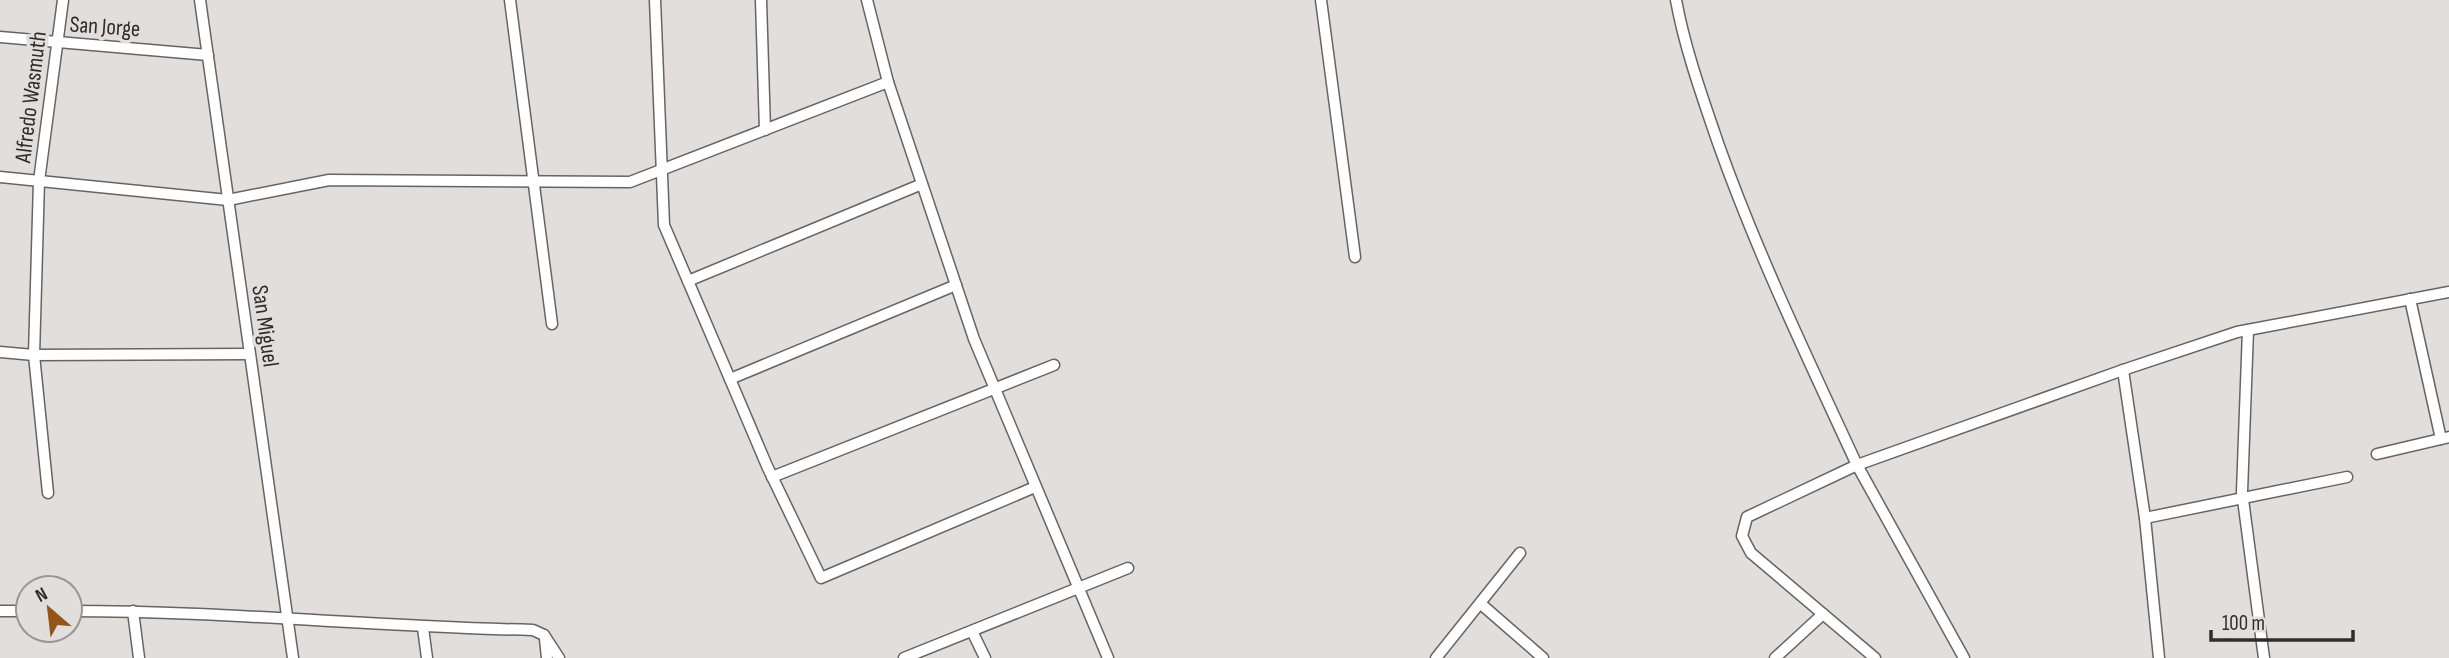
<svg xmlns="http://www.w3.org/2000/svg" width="2449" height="658" font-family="'Sofia Sans Condensed',sans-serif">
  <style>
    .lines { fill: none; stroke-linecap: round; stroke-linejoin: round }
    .minor-casing { stroke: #676463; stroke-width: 13 }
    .minor { stroke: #fff; stroke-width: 10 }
    .labels { text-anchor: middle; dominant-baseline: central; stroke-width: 7; stroke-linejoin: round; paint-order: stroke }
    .street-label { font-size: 23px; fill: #2e2d2c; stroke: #e1dedc }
  </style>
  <rect width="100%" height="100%" fill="#e1dedc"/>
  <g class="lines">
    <defs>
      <g id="minor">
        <path d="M200 0 293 658"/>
        <path d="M510 0 552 324"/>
        <path d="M655 0 664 225 730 379"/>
        <path d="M761 0 765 130"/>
        <path d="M867 0 888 82 974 339 1108 658"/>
        <path d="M1321 0 1355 257"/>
        <path d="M1676 0C1685 49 1702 96 1718 143 1757 253 1808 359 1857 465L1747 517 1742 536 1751 553 1875 658"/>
        <path d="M0 37 208 55"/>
        <path d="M0 177 228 200 329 180 630 182 888 82"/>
        <path d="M688 281 922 184"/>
        <path d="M956 285 730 379 767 466 821 578 1035 487"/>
        <path d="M2410 299 2441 439"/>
        <path d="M2248 330 2242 492 2264 658"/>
        <path d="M0 352 34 355 249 354"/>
        <path d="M2123 370 2145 518"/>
        <path d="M2377 454 2449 437"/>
        <path d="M772 477 1054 365"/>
        <path d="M48 493 34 355 39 181 63 0"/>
        <path d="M1481 604 1543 658"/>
        <path d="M0 611H28"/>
        <path d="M70 611C225 611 378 627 533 630L544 635"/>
        <path d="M133 611 139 658"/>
        <path d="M423 628 427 658"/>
        <path d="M972 631 985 658"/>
        <path d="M544 635 559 658"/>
        <path d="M545 639 547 658"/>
        <path d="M904 658 1128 568"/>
        <path d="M1436 658 1520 553"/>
        <path d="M1775 658 1823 614"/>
        <path d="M1964 658 1857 465 2123 370 2237 332 2449 292"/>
        <path d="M2159 658 2145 518 2347 477"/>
      </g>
    </defs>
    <use href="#minor" class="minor-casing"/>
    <use href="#minor" class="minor"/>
  </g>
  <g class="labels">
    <g class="street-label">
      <text transform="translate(105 27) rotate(4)">San Jorge</text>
      <text transform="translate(31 97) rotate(-83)">Alfredo Wasmuth</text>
      <text transform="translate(265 326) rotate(82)">San Miguel</text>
    </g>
  </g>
  <g transform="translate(49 609) rotate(332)"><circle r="33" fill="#e1dedc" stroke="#999796" stroke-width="2"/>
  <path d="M0-5L12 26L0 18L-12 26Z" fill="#935519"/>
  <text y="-10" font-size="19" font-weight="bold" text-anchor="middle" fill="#2e2d2c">N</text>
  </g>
  <path d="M2211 630v10h142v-10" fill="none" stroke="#2e2d2c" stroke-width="3.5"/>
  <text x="2222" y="630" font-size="21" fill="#2e2d2c" stroke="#e1dedc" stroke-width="5" paint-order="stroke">100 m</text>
</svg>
